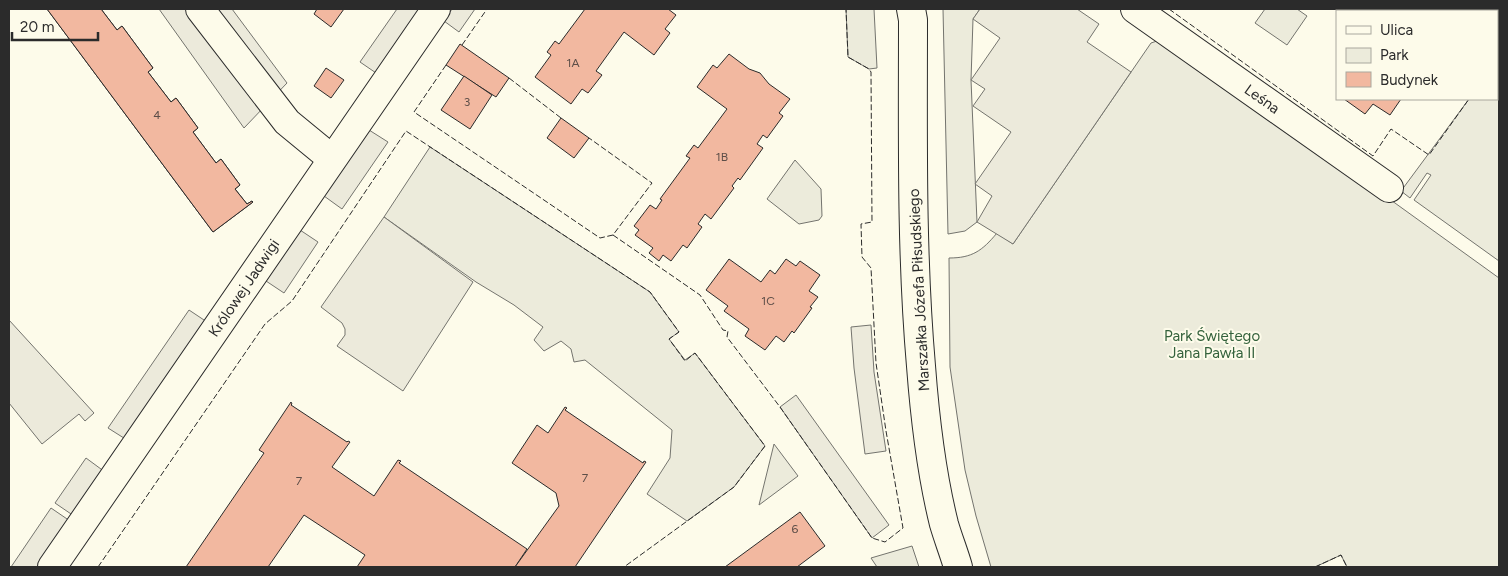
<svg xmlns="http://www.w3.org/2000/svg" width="1508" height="576" font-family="Figtree,sans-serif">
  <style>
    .green { fill: #ecebdb; stroke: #74746e }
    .parking { fill: #eceadb; stroke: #74746e }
    .building { fill: #f2b8a0; stroke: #2b2b2b }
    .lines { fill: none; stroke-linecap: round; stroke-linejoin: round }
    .minor-casing { stroke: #2b2b2b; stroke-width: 30 }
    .minor { stroke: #fdfbea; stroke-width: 28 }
    .fence { stroke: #2b2b2b; stroke-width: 1; stroke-dasharray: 6 2.5; stroke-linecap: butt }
    .labels { text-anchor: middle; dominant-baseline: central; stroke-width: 4; stroke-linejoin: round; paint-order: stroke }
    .number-label { font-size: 12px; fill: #5d4e48 }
    .street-label { font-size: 15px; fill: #2b2b2b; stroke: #fdfbea }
    .park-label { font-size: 15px; fill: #34623c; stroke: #fdfbea }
  </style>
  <rect width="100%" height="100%" fill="#fdfbea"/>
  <g class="green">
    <path d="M846 9H874L877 68 869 69 848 57Z"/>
    <path d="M943 9H980L973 19 971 80 977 222 965 231 948 234Z"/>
    <path d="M1265 9H1297L1307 16 1287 45 1255 23Z"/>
    <path d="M1166 38 1499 278V567H1347L1341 555 1315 567H991L976 516 965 470 950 367 949 258C972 258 982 251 997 233L1013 244 1151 43Z"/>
    <path d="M1499 57V261L1414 200 1431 175 1427 173 1410 198 1401 191 1469 99H1497V60Z"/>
    <path d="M430 147 650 292 679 332 669 339 685 360 695 353 765 446 734 487 687 521 647 494 670 458 672 430 585 360 574 362 571 349 561 341 544 351 534 340 543 327 514 305 476 282 384 217Z"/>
    <path d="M795 160 821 189 822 216 819 220 799 224 767 199Z"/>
    <path d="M774 444 798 476 759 505Z"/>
    <path d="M912 546 919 567H877L871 558Z"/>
  </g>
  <g class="parking">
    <path d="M159 9H232L287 83 244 128Z"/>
    <path d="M397 9H425L379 75 360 62Z"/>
    <path d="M452 9H475L459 32 444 21Z"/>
    <path d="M980 9H1077L1099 24 1087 42 1131 72 1013 244 977 222 992 196 975 184 1011 132 973 106 985 89 971 80 1000 38 973 19Z"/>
    <path d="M369 130 388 142 342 209 324 196Z"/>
    <path d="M384 217 473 282 403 391 337 346 345 335V329L342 323 321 307Z"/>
    <path d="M300 230 318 242 284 293 266 281Z"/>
    <path d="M189 310 207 322 127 440 108 428Z"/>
    <path d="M9 320 94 413 85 421 79 414 42 444 9 403Z"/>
    <path d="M871 325 874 372 886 451 865 454 854 368 851 327Z"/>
    <path d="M796 395 889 525 872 538 780 407Z"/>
    <path d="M86 458 105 472 74 516 55 503Z"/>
    <path d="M51 508 70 521 39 567H11Z"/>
  </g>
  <g class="building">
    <path d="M47 9H101L117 30 122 26 153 68 148 72 171 102 176 98 198 128 193 132 216 163 221 159 240 185 235 189 247 204 252 201 253 202 213 232Z"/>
    <path d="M47 9H101L117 30 122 26 153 68 148 72 171 102 176 98 198 128 193 132 216 163 221 159 240 185 235 189 247 204 252 201 253 202 213 232Z"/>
    <path d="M317 9H344L331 27 314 14Z"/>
    <path d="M585 9H668L676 15 665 29 670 33 654 55 624 32 596 71 602 75 588 93 582 89 571 104 535 77 551 55 547 52 555 41 559 44Z"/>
    <path d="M460 44 509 78 496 97 446 65Z"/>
    <path d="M729 54 749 69 760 73 769 84 790 99 779 113 783 116 767 138 763 135 757 144 763 148 740 180 738 178 732 186 734 188 711 219 705 214 698 224 702 227 687 248 683 245 671 261 663 255 659 261 649 253 653 248 635 235 639 230 634 226 650 205 656 209 662 200 660 199 690 158 686 156 694 145 698 148 727 109 697 87 713 65 717 68Z"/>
    <path d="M326 68 344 80 331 98 314 86Z"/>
    <path d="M464 76 492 95 470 129 441 110Z"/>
    <path d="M1344 99H1401L1390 115 1373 104 1365 114Z"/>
    <path d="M561 118 589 138 574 158 547 138Z"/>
    <path d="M729 259 761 282 770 270 775 274 786 259 796 266 800 261 820 275 809 291 818 297 810 307 812 308 794 333 792 331 784 342 776 336 765 350 745 336 749 329 724 311 728 306 706 290Z"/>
    <path d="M291 402 292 404 291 405 347 442 348 441 350 442 332 467 374 496 398 460 401 461 399 463 527 549 515 567H357L365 555 304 515 268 567H186L264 453 259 450Z"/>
    <path d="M565 407 567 408 565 410 643 463 644 461 646 462 575 567H515L559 506 556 493 512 463 537 425 548 433Z"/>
    <path d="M800 512 825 546 797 567H725Z"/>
  </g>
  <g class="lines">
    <defs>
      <g id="minor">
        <path d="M200 9 287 122 332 159"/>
        <path d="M911 9 913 20C913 136 911 251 921 366 925 419 931 472 944 524 948 538 954 553 958 567"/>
        <path d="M1135 9 1389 188"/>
        <path d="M52 567 436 9"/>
      </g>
    </defs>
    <use href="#minor" class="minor-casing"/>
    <use href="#minor" class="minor"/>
    <g class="fence">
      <path d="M1169 9 1373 156 1391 129 1429 155 1469 99"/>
      <path d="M462 45 487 9"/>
      <path d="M1497 60 1499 57"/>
      <path d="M446 65 414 112 600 238 613 235 652 183 589 138"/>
      <path d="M509 78 561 118"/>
      <path d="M613 235 700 295 723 330 728 331 727 337 780 407 872 538 885 542 903 528 886 431 876 363 871 268 862 257 861 224 872 222 871 72 869 69 848 57 846 9"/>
      <path d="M98 567 265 324 292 301 406 131 650 292 679 332 669 339 685 361 695 353 765 446 734 487 624 567"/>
      <path d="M1315 567 1341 555 1347 567"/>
    </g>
  </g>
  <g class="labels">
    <g class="number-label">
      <text x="573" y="63">1A</text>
      <text x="467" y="102">3</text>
      <text x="157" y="115">4</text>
      <text x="722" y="157">1B</text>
      <text x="768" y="301">1C</text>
      <text x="585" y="478">7</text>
      <text x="299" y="481">7</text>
      <text x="795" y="529">6</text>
    </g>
    <g class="street-label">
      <text transform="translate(1262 99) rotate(35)">Leśna</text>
      <text transform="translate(244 288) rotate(-56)">Królowej Jadwigi</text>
      <text transform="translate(919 290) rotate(-93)">Marszałka Józefa Piłsudskiego</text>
    </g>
    <g class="park-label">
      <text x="1212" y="336">Park Świętego<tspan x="1212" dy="17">Jana Pawła II</tspan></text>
    </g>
  </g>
  <rect width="1508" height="576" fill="none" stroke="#2b2b2b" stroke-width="20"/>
  <rect x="1336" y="10" width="162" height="90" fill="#fdfbea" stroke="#a9a89e"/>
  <rect x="1346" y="26" width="25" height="8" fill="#fdfbea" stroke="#a9a89e"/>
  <text x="1380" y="35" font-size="15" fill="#2b2b2b">Ulica</text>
  <rect x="1346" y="48" width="25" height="15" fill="#ecebdb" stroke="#a9a89e"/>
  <text x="1380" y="60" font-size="15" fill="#2b2b2b">Park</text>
  <rect x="1346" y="72" width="25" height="15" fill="#f2b8a0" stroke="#a9a89e"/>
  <text x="1380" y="85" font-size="15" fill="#2b2b2b">Budynek</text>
  <path d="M12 32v8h86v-8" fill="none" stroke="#2b2b2b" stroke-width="2.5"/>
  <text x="20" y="32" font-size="15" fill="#2b2b2b" stroke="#fdfbea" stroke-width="4" paint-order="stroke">20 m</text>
</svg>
